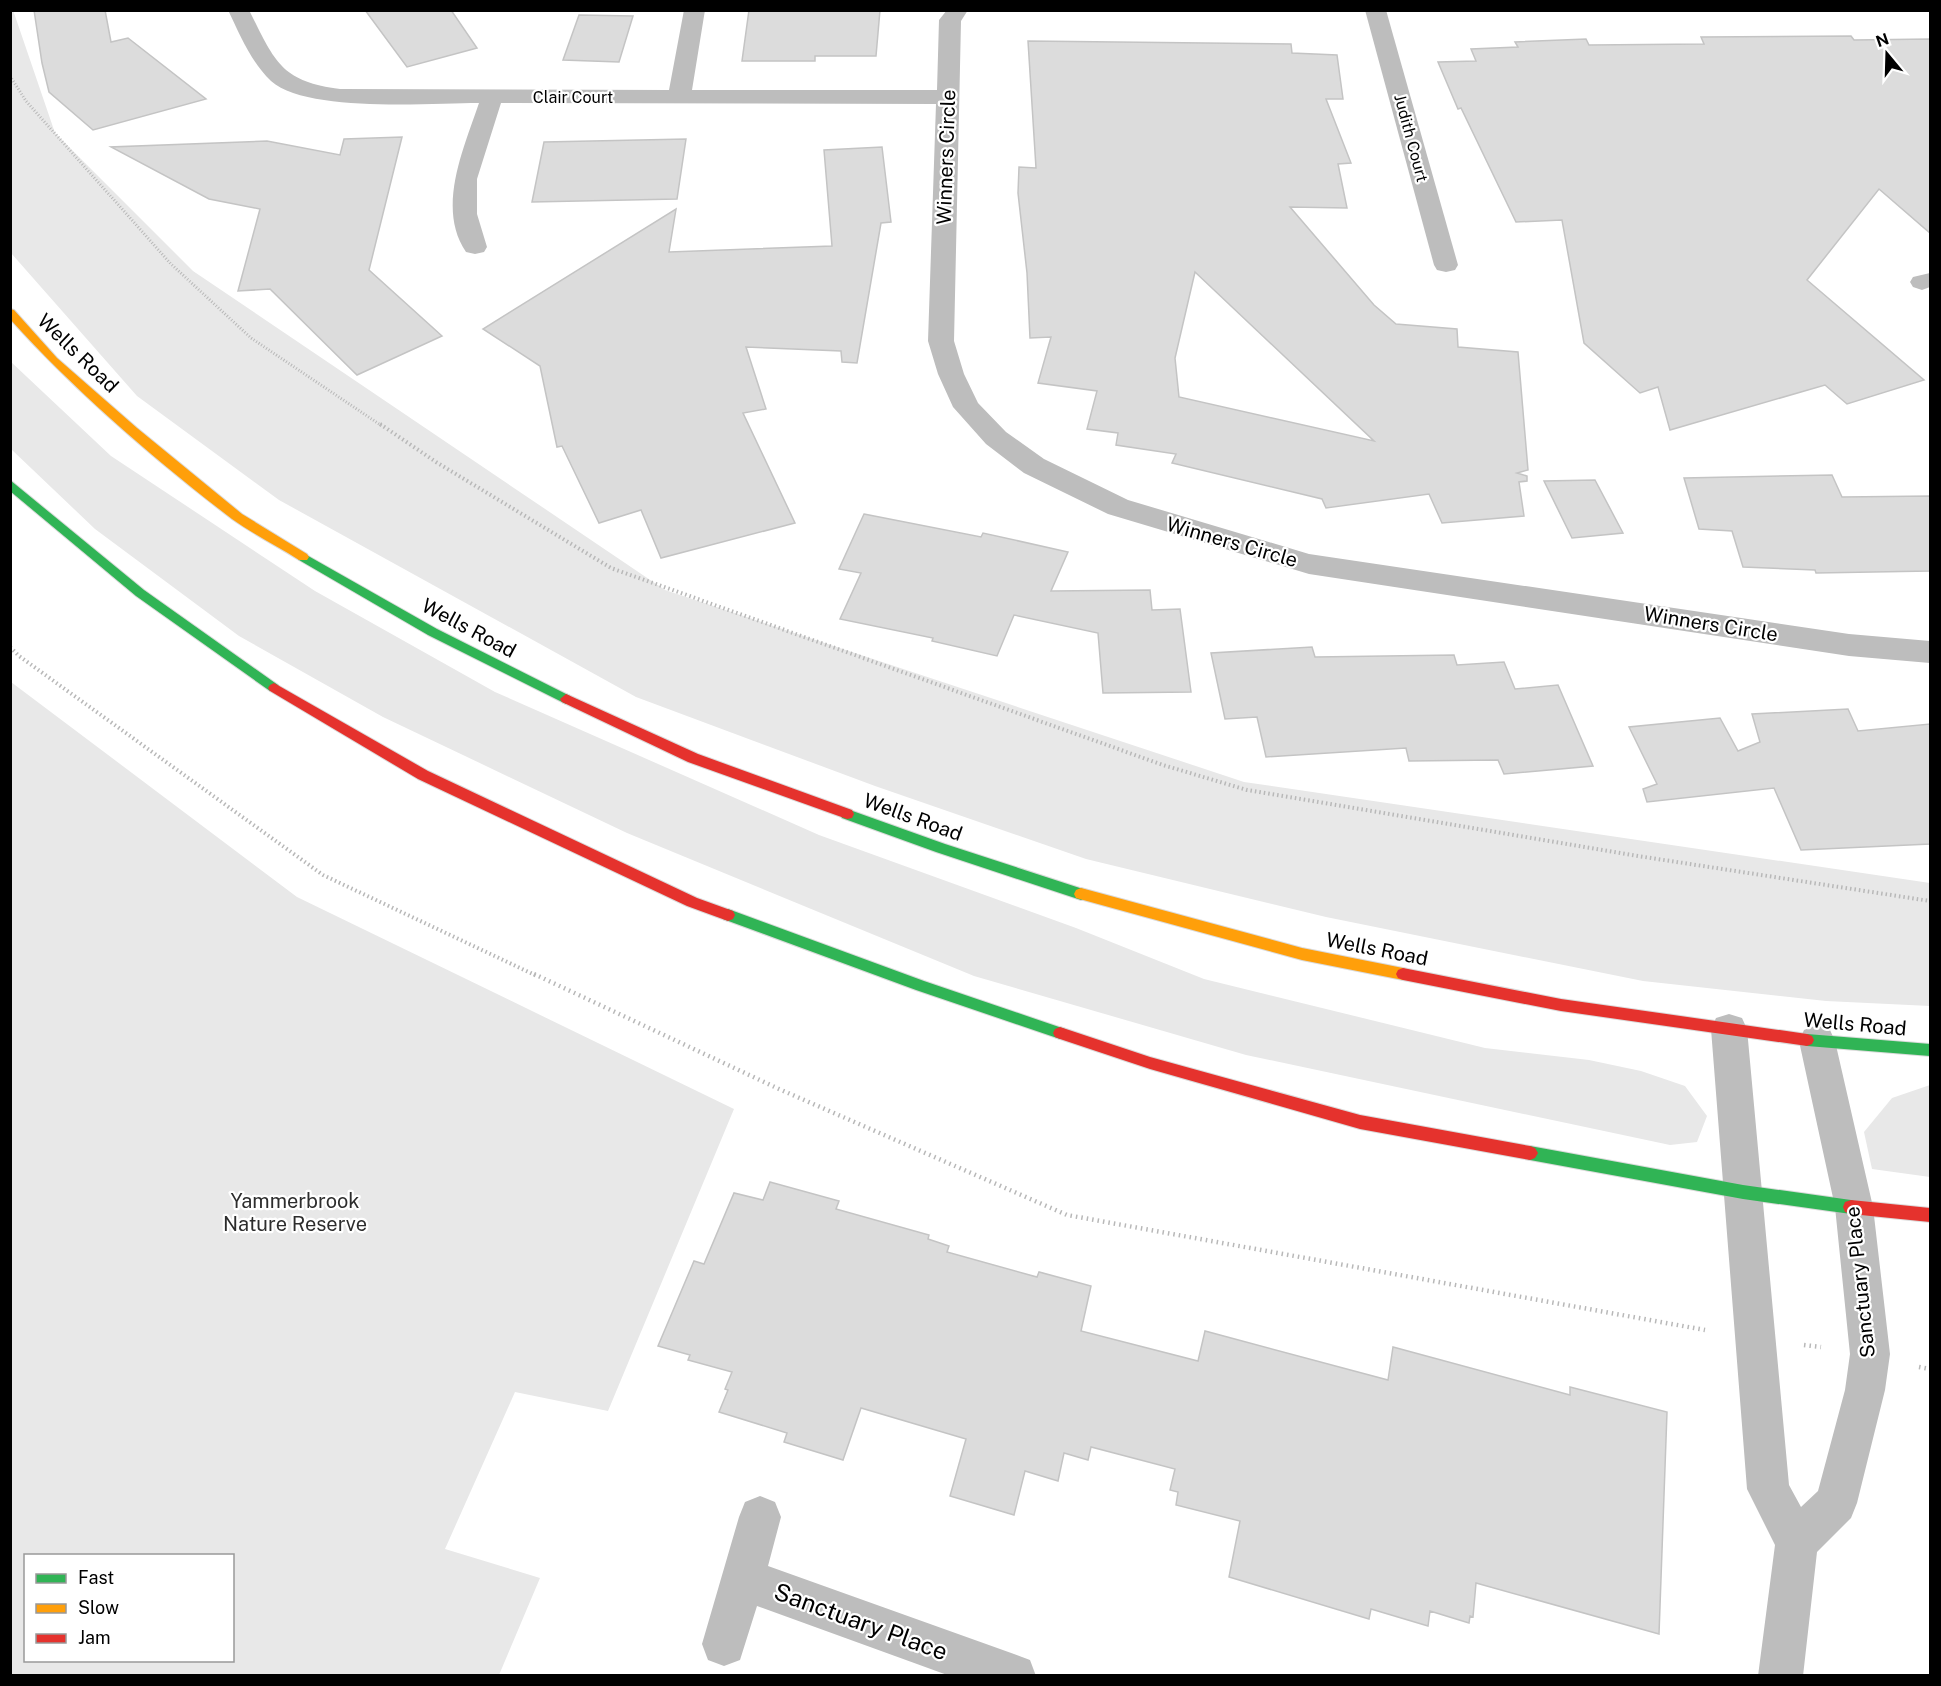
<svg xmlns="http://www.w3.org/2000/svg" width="1941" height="1686" font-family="'Public Sans',sans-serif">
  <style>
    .green { fill: #e8e8e8; fill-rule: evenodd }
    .building { fill: #dcdcdc; stroke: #c4c4c4; stroke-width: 1.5; fill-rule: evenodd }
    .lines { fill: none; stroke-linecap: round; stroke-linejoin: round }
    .fast-casing { stroke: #dbdbdb; stroke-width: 2 }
    .slow-casing { stroke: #dbdbdb; stroke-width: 2 }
    .jam-casing { stroke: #dbdbdb; stroke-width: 2 }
    .path-far2 { stroke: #b8b8b8; stroke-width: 3; stroke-dasharray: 1 2; stroke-linecap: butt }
    .path-far1 { stroke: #b8b8b8; stroke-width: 4; stroke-dasharray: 1.5 3; stroke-linecap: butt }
    .path { stroke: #b8b8b8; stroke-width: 4.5; stroke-dasharray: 1.5 4; stroke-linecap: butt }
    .street { fill: #bdbdbd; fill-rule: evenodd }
    .fast { fill: #30b455; fill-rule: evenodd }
    .slow { fill: #ff9f0a; fill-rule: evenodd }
    .jam { fill: #e5322d; fill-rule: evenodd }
    .labels { text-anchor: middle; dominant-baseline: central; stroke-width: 4.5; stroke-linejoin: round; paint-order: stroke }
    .far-street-label { font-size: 16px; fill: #000; stroke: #fff }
    .street-label { font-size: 20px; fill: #000; stroke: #fff }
    .park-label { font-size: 20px; fill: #2d2d2d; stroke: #fff }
    .near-street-label { font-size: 24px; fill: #000; stroke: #fff }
  </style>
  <rect width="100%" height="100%" fill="#fff"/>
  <g class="green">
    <path d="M13 10 55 133 193 271 665 590 1244 782 1930 883V1006L1826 1001 1643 981 1326 917 1086 859 875 786 636 697 279 500 137 396 11 253 10 11Z"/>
    <path d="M10 361 111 456 315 591 495 692 819 835 1076 928 1204 979 1485 1048 1589 1060 1641 1071 1685 1086 1707 1116 1697 1142 1670 1145 1246 1055 974 976 627 833 383 717 239 636 95 529 11 449Z"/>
    <path d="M11 682 297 897 734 1109 608 1411 515 1392 445 1549 540 1578 499 1675H11ZM26 1556H232V1660H26Z"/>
    <path d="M1930 1085V1177L1872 1169 1864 1132 1892 1098Z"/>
  </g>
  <g class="building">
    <path d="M34 10H105L111 42 128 38 206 99 93 130 49 92 42 63Z"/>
    <path d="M365 10H451L477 48 407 67Z"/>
    <path d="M749 10H880L876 56H815V61H742Z"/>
    <path d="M579 15 633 16 619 62 563 60Z"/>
    <path d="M1851 36 1854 40 1930 39V233L1879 189 1807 280 1924 380 1847 404 1825 385 1670 430 1658 387 1640 393 1584 343 1562 220 1516 222 1461 108 1458 109 1438 62 1476 61 1471 49 1518 47 1515 42 1586 39 1589 45 1704 44 1701 37Z"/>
    <path d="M1028 41 1291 44 1292 53 1337 55 1343 99H1326L1351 163 1338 164 1347 208 1290 207 1374 305 1396 324 1457 329 1458 347 1518 352 1528 470 1517 473 1527 476V481L1519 482 1524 516 1442 523 1429 494 1326 508 1322 499 1172 463 1176 454 1116 445 1118 433 1087 429 1097 391 1038 383 1051 337 1030 338 1027 273 1018 193 1019 167 1036 168ZM1195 272 1374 441 1179 397 1175 358Z"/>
    <path d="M402 137 369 270 442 336 357 375 270 289 238 291 260 209 209 199 111 147 267 141 340 155 344 139Z"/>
    <path d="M686 139 677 199 532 202 544 142Z"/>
    <path d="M882 147 891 222 881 223 857 363 842 362 841 351 746 347 766 409 743 413 795 523 661 558 641 510 599 523 562 446 557 447 540 366 483 329 676 209 669 252 832 246 824 150Z"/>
    <path d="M1832 475 1842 497 1930 496V571L1816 573 1815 570 1743 567 1732 531 1699 529 1684 478Z"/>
    <path d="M1595 480 1623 533 1572 538 1544 481Z"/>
    <path d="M864 514 981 537 983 533 1068 552 1051 591 1150 590 1152 610 1180 609 1191 692 1103 693 1098 633 1014 615 997 656 932 641 933 638 840 619 861 573 839 569Z"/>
    <path d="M1312 647 1315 657 1454 655 1457 665 1504 662 1515 689 1558 685 1593 766 1504 774 1498 760 1409 761 1406 748 1266 757 1257 717 1225 719 1211 653Z"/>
    <path d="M1848 709 1858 731 1930 724V844L1801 850 1774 788 1647 802 1643 789 1657 784 1629 727 1720 718 1738 751 1760 742 1752 714Z"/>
    <path d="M770 1182 839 1201 836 1209 929 1235 928 1239 949 1246 947 1252 1037 1277 1039 1272 1091 1286 1081 1331 1198 1361 1205 1331 1388 1380 1393 1347 1570 1395V1387L1667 1412 1659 1634 1476 1583 1473 1617 1470 1616 1469 1623 1430 1611 1428 1626 1371 1609 1369 1619 1229 1577 1240 1521 1176 1505 1178 1492 1170 1490 1175 1469 1091 1447 1088 1460 1064 1453 1058 1481 1025 1471 1014 1515 950 1496 966 1439 861 1408 843 1460 784 1442 787 1433 719 1412 728 1390 725 1389 732 1372 688 1360 690 1355 658 1346 694 1261 704 1264 734 1193 763 1200Z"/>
  </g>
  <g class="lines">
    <defs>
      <g id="fast">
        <path d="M10 480 144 590 278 685 280 688 278 691H270L136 596 10 491Z"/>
        <path d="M303 553 437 629 570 696 572 699 566 704 428 635 299 560 297 557Z"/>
        <path d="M847 809 945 844 1086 890 1088 894 1086 898 1081 900 936 852 842 818 840 814 842 810Z"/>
        <path d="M728 909 924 981 1065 1029 1067 1033 1065 1037 1060 1039 916 990 723 919 721 915 723 911Z"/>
        <path d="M1807 1034 1930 1044V1056L1807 1046 1802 1044 1800 1040 1802 1036Z"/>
        <path d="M1530 1146 1743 1185 1851 1200 1857 1202 1859 1207 1857 1212 1851 1214 1743 1199 1530 1160 1525 1158 1522 1153 1525 1148Z"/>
      </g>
      <g id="slow">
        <path d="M10 309 14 310 57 358 137 428 242 514 307 554 309 557 307 560H299C277 546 253 534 232 519 155 460 75 391 10 319Z"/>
        <path d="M1081 888 1302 948 1403 968 1408 970 1410 974 1408 978 1403 980 1302 960 1076 898 1074 894 1076 890Z"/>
      </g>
      <g id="jam">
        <path d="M274 683 428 771 697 898 733 911 735 915 733 919 728 921 687 906 418 779 270 691 268 688 270 685Z"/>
        <path d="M566 694 698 754 852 810 854 814 852 818 847 819 688 762 562 702 560 699Z"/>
        <path d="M1403 968 1561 999 1807 1034 1812 1036 1814 1040 1812 1044 1807 1046 1561 1011 1403 980 1398 978 1396 974 1398 970Z"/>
        <path d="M1060 1027 1150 1057 1360 1115 1530 1146 1535 1148 1538 1153 1535 1158 1530 1160 1360 1129 1150 1069 1060 1039 1055 1037 1053 1033 1055 1029Z"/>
        <path d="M1851 1200 1930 1208V1222L1851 1214 1845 1212 1843 1207 1845 1202Z"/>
      </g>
    </defs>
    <use href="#fast" class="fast-casing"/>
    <use href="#slow" class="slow-casing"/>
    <use href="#jam" class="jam-casing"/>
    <path class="path-far2" d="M10 76 26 101 171 264 251 338 382 426"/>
    <g class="path-far1">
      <path d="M380 424 436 462 611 568 1163 765 1247 790 1638 856 1930 901"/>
      <path d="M10 647 19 656 323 875 537 976"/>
    </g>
    <g class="path">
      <path d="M534 974 779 1089 1067 1215 1705 1330"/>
      <path d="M1804 1345 1821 1347"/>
      <path d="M1919 1367 1930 1369"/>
    </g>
    <g class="street">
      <path d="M228 10H249C275 61 280 81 340 89L669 90 684 10H705L692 90H937L939 20 947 10H968L961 21 954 341 964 374 978 403 1006 432 1044 459 1128 500 1309 554 1849 634 1930 641V663L1849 656 1309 574 1108 514 1024 473 986 444 953 407 938 374 928 341 936 104 501 103 477 179V214L487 247 484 252 475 254 466 252C436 208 464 148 479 103 429 103 307 113 271 81 251 62 240 35 228 10Z"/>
      <path d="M1365 10H1386L1458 265 1455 270 1446 272 1437 270 1434 265Z"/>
      <path d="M1930 273V287L1922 290 1913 287 1910 282 1913 277Z"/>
      <path d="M1729 1014 1742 1018 1747 1029 1789 1485 1801 1507 1818 1491 1845 1390 1850 1354 1835 1207 1799 1041 1804 1030 1817 1025 1830 1030 1835 1041 1873 1207 1890 1354 1885 1390 1857 1503 1851 1518 1817 1552 1803 1676H1758L1775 1545 1747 1489 1711 1029 1716 1018Z"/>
      <path d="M760 1496 775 1502 781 1517 768 1566 1014 1654 1030 1660 1036 1676H950L757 1606 740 1660 724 1666 708 1660 702 1644 739 1517 745 1502Z"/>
    </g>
    <use href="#fast" class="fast"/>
    <use href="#slow" class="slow"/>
    <use href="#jam" class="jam"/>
  </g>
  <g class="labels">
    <g class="far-street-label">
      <text x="573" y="97">Clair Court</text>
      <text transform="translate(1411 138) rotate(75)">Judith Court</text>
    </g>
    <g class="street-label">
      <text transform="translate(946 157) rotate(-88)">Winners Circle</text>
      <text transform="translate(78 353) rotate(44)">Wells Road</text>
      <text transform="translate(1232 542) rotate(16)">Winners Circle</text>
      <text transform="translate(1711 624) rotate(9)">Winners Circle</text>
      <text transform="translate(469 628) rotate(28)">Wells Road</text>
      <text transform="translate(913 817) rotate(20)">Wells Road</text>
      <text transform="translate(1377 949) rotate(11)">Wells Road</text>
      <text transform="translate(1855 1024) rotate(5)">Wells Road</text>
      <text transform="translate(1860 1282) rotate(-96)">Sanctuary Place</text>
    </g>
    <g class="park-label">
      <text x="295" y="1201">Yammerbrook<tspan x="295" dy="23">Nature Reserve</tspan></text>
    </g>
    <g class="near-street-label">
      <text transform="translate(861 1621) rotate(20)">Sanctuary Place</text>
    </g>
  </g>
  <rect width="1941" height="1686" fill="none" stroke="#000000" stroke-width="24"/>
  <rect x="24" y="1554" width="210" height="108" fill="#ffffff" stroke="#999999" stroke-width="1.5"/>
  <rect x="36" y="1574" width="30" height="9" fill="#30b455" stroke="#999999" stroke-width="1.5"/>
  <text x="78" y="1584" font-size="18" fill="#000000">Fast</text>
  <rect x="36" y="1604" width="30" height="9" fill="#ff9f0a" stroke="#999999" stroke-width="1.5"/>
  <text x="78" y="1614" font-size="18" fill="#000000">Slow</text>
  <rect x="36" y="1634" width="30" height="9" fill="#e5322d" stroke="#999999" stroke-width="1.5"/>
  <text x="78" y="1644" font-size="18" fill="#000000">Jam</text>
  <g transform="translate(1887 54) rotate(341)" stroke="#ffffff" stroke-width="4.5" paint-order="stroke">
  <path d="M0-4.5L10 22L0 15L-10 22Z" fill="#000000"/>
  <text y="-9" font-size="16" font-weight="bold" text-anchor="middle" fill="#000000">N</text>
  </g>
</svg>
